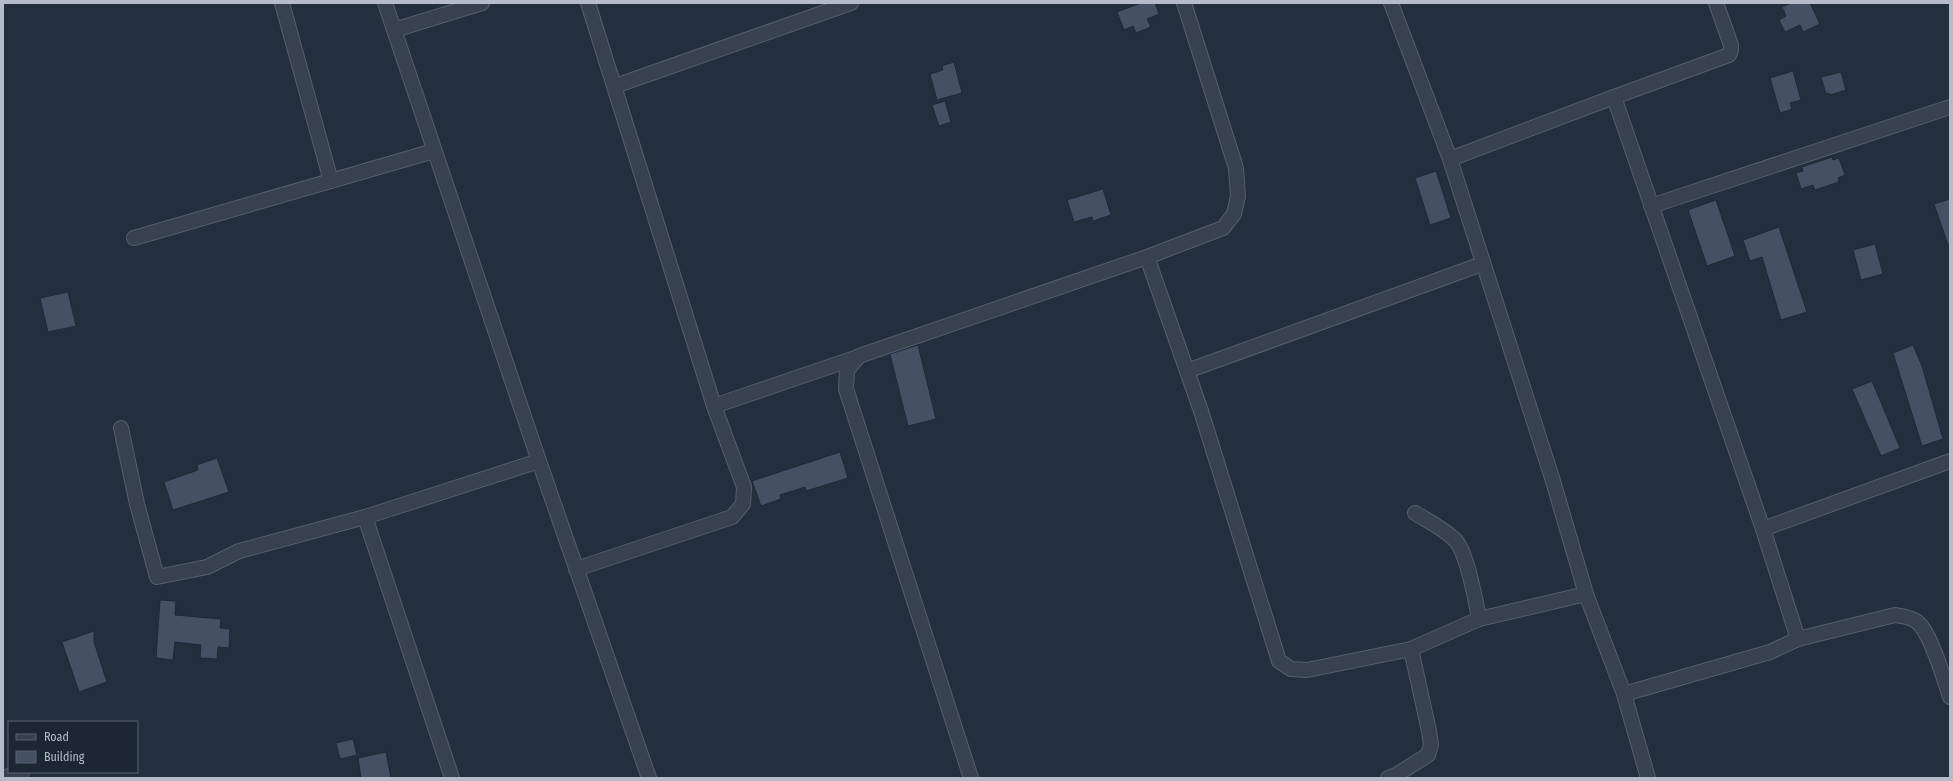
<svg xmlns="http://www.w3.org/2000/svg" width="1953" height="781" font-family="'Fira Sans Condensed',sans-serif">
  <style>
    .building { fill: #455162; stroke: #1f2835 }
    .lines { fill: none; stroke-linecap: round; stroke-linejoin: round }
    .minor-casing { stroke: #565f6c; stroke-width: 16 }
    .minor { stroke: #38414e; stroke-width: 14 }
  </style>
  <rect width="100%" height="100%" fill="#242f3e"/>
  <g class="building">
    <path d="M1141 3H1155L1159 14 1147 19 1151 27 1136 33 1133 26 1124 30 1117 12Z"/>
    <path d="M1791 3H1810L1820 24 1803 32 1800 25 1785 32 1779 20 1786 16 1782 7Z"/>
    <path d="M954 62 962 93 937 100 930 74 943 70 942 66Z"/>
    <path d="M1793 71 1801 100 1790 103 1792 109 1780 113 1770 78Z"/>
    <path d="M1841 72 1846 90 1830 95 1829 93 1826 94 1821 77Z"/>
    <path d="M945 101 951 122 939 126 932 105Z"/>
    <path d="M1832 157 1833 160 1839 158 1845 175 1838 178 1839 182 1815 190 1813 185 1801 189 1796 173 1803 171 1802 167Z"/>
    <path d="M1436 171 1451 218 1430 225 1415 178Z"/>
    <path d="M1103 189 1111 215 1093 221 1092 217 1074 222 1067 200Z"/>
    <path d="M1950 199V245H1948L1934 204Z"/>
    <path d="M1716 200 1735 256 1707 266 1688 210Z"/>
    <path d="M1779 227 1807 312 1781 320 1762 257 1750 261 1743 240Z"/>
    <path d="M1875 244 1883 274 1861 280 1853 250Z"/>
    <path d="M68 292 76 326 48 332 40 298Z"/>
    <path d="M918 345 936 419 908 426 890 354Z"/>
    <path d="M1913 345 1922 366 1943 439 1922 446 1893 353Z"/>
    <path d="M1872 381 1900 448 1881 456 1852 389Z"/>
    <path d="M840 452 848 478 806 491 805 487 780 495 781 499 761 506 752 481Z"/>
    <path d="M217 458 229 492 173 510 164 482 198 470 197 465Z"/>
    <path d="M160 600 176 601 175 615 221 619 220 628 230 629 229 648 218 647 217 659 200 658 201 645 175 642 173 660 156 658Z"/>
    <path d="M94 631V642L107 682 79 692 62 642Z"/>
    <path d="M353 739 357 755 340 759 336 743Z"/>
    <path d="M386 752 391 778H361L358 758Z"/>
  </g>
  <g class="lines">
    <defs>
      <g id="minor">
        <path d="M282 3 331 181"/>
        <path d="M385 3 539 461 649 778"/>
        <path d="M1391 3 1450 159 1553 481 1586 594 1624 694 1648 778"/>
        <path d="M394 30 482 3"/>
        <path d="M615 86 851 3"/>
        <path d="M1614 97 1729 55 1731 50V45L1716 3"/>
        <path d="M1450 159 1614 97 1763 529 1798 639 1770 652 1624 694"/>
        <path d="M1651 206 1950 107"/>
        <path d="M134 238 434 151"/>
        <path d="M1147 257 1201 411 1279 661 1291 669 1307 670 1411 649 1479 619 1586 594"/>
        <path d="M1187 371 1482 264"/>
        <path d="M714 406 858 357"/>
        <path d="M121 428 137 504 157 577 207 567 239 551 365 517 539 461"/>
        <path d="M1415 513C1428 521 1445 529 1456 541 1467 554 1476 601 1479 619"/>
        <path d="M365 517 452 778"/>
        <path d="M1763 529 1950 461"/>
        <path d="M576 569 732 517 743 504 744 487 714 406 588 3"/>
        <path d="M1798 639 1895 615C1902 616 1910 617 1916 621 1930 630 1944 679 1950 697"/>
        <path d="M3 778 22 772"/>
        <path d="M971 778 846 389 847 370 859 356 1147 257 1223 228 1234 214 1238 196 1236 168 1184 3"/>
        <path d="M1388 778 1396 775 1428 755 1431 745 1429 731 1411 649"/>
      </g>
    </defs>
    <use href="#minor" class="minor-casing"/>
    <use href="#minor" class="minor"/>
  </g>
  <rect width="1953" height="781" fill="none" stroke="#b4bcc9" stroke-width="8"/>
  <rect x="8" y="721" width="130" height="52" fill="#1d2633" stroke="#59626f"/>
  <rect x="16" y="734" width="20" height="6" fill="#38414e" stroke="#59626f"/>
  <text x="44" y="741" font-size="12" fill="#b4bcc9">Road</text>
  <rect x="16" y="751" width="20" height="12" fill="#455162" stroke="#59626f"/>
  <text x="44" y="761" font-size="12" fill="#b4bcc9">Building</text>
</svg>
